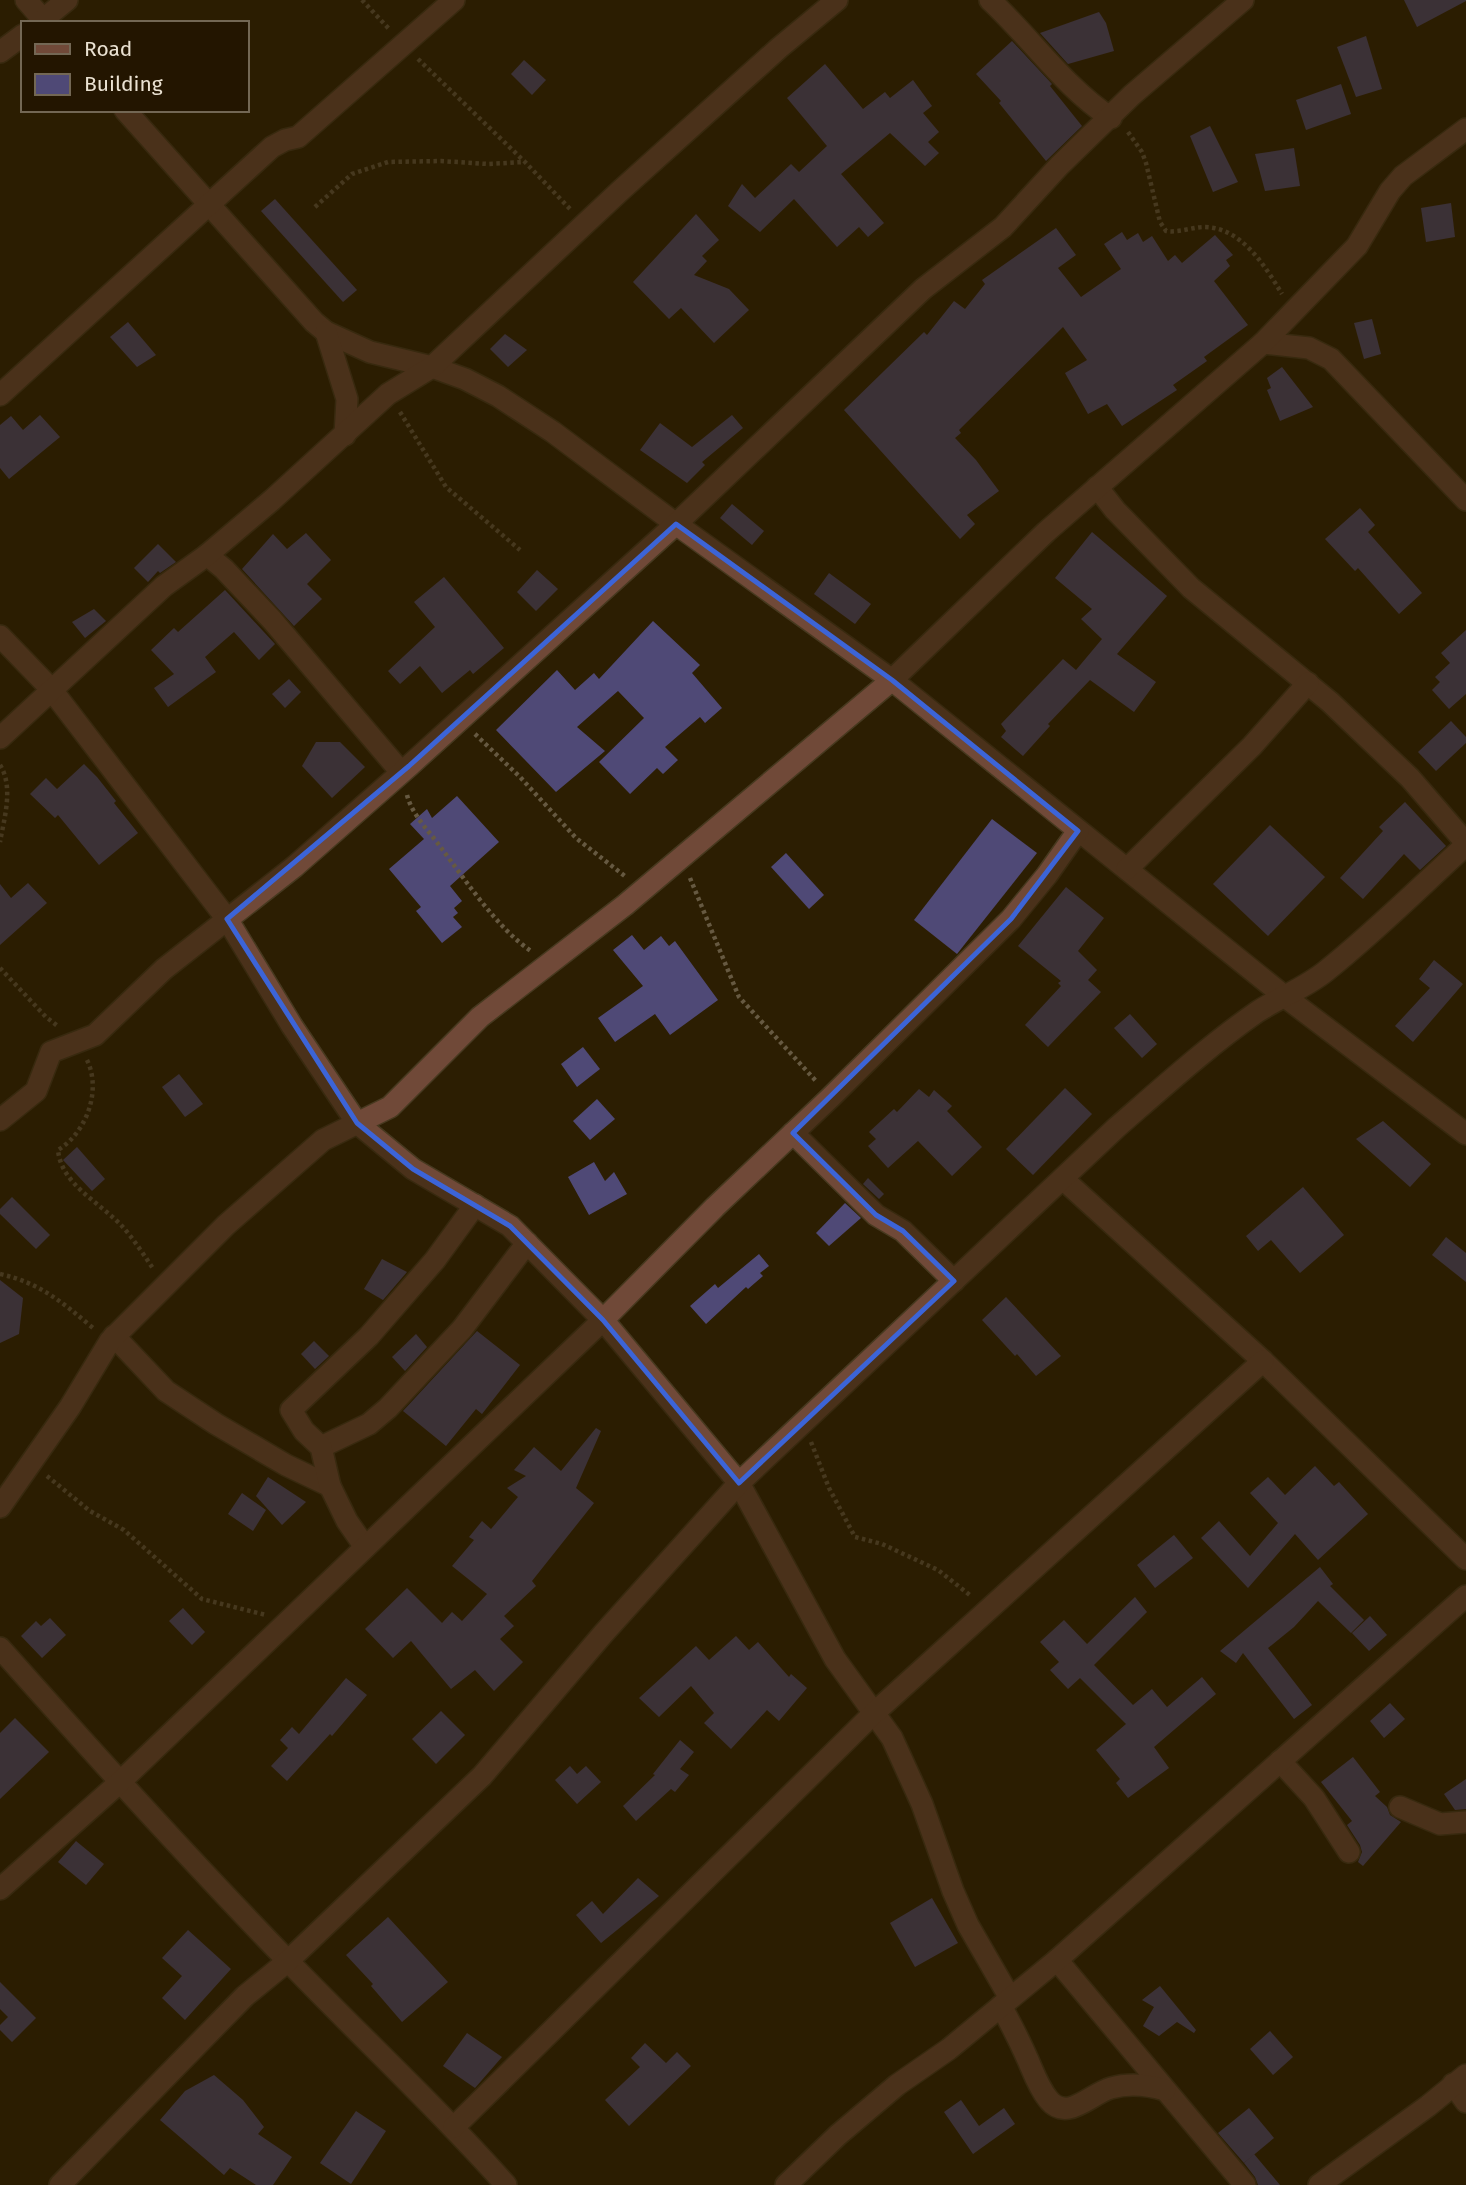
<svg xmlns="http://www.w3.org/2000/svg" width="1466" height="2185" font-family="'Fira Sans',sans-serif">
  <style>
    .building { fill: #4f4976 }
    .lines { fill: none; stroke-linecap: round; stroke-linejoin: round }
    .minor-casing { stroke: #47391f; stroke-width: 24 }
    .path { stroke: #665941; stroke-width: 4.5; stroke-dasharray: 3.5 3.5; stroke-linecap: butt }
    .minor { stroke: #704938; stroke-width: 21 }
    .marked { fill: none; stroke: #3c64d7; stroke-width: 5; stroke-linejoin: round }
  </style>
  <rect width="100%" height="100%" fill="#2c1e02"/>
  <g class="building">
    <path d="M1404 0H1466V1L1417 27Z"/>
    <path d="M1099 12 1106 23 1114 51 1068 64 1040 33Z"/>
    <path d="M1366 36 1382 89 1356 97 1337 47Z"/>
    <path d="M1012 41 1052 84 1050 86 1082 126 1046 161 999 103 1001 101 976 74Z"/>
    <path d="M524 60 546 80 532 95 511 74Z"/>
    <path d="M825 64 863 109 885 92 890 98 913 80 932 106 923 113 939 132 928 142 939 153 925 166 890 133 841 174 884 223 868 237 859 227 837 247 794 199 760 232 728 206 742 184 755 198 791 164 799 172 827 146 787 98Z"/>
    <path d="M1341 84 1351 114 1306 130 1296 100Z"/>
    <path d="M1210 126 1238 182 1213 192 1190 136Z"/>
    <path d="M1294 148 1300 186 1265 191 1255 154Z"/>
    <path d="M275 199 357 290 343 302 261 211Z"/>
    <path d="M1451 203 1455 237 1426 242 1421 208Z"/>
    <path d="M696 214 719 240 702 256 707 261 694 275 729 289 749 310 714 343 681 308 669 319 633 282Z"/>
    <path d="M1056 228 1076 255 1058 268 1081 297 1121 269 1104 244 1122 232 1127 240 1138 233 1143 242 1152 236 1168 261 1175 255 1182 263 1215 235 1233 255 1226 260 1230 266 1214 281 1248 325 1204 357 1207 361 1173 385 1177 390 1122 426 1107 404 1088 414 1065 373 1087 360 1063 327 959 430 961 433 955 438 976 460 999 491 967 515 975 524 960 539 844 410 924 332 927 335 954 301 965 309 985 284 982 280Z"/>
    <path d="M1372 319 1381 354 1364 359 1354 323Z"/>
    <path d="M128 322 156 355 137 367 110 337Z"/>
    <path d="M505 334 527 350 508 367 490 349Z"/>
    <path d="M1282 367 1313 407 1280 421 1267 390 1271 388 1267 378Z"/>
    <path d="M40 415 60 437 9 479 0 468V425L11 416 23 430Z"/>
    <path d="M732 415 743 428 702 462 705 465 687 483 640 450 660 423 692 447Z"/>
    <path d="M732 504 764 531 752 545 720 518Z"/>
    <path d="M1360 508 1375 525 1368 532 1422 593 1399 614 1358 568 1355 571 1325 539Z"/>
    <path d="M1092 532 1167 596 1117 654 1156 682 1134 712 1090 680 1048 724 1050 726 1023 756 1001 737 1006 731 1001 724 1063 659 1076 670 1102 639 1081 619 1092 609 1055 578Z"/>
    <path d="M306 533 331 560 307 584 322 599 294 626 242 569 273 534 287 549Z"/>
    <path d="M158 544 176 562 160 573 158 571 148 582 134 568Z"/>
    <path d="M537 570 558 589 536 611 517 592Z"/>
    <path d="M829 573 871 604 855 624 814 594Z"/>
    <path d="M444 577 504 648 473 674 470 670 442 693 420 666 400 684 388 671 435 627 414 602Z"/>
    <path d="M225 590 275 644 259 660 234 632 205 657 216 672 168 707 154 688 174 674 151 650 174 628 178 632Z"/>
    <path d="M94 609 106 621 85 638 72 622Z"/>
    <path d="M653 621 700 665 692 673 722 708 705 723 700 717 665 747 678 760 663 774 657 768 630 794 599 762 644 718 618 691 577 727 605 751 556 792 496 730 557 670 575 690 594 673 599 679Z"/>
    <path d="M1466 630V694L1449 709 1432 690 1440 682 1435 677 1450 663 1441 653Z"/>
    <path d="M289 679 301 692 285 708 272 694Z"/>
    <path d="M1451 721 1466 737V743L1436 771 1418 752Z"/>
    <path d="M316 742H340L365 767 332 798 302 766Z"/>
    <path d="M84 764 97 777 116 801 114 803 138 833 99 865 58 815 55 818 30 794 46 778 57 789Z"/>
    <path d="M457 796 499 842 450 886 462 901 454 908 458 913 453 917 462 927 442 943 416 911 421 907 389 869 424 839 410 824 427 809 432 818Z"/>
    <path d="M1405 802 1446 846 1420 870 1404 854 1363 899 1340 878 1383 831 1379 827Z"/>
    <path d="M992 819 1037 853 957 954 914 920Z"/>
    <path d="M1270 825 1325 877 1268 936 1213 884Z"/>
    <path d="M786 853 824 895 809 909 771 867Z"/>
    <path d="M28 883 47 903 0 945V884L11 898Z"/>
    <path d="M1066 887 1104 918 1078 951 1097 970 1088 980 1101 992 1048 1047 1025 1025 1061 986 1058 983 1061 981 1018 946Z"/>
    <path d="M632 935 644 950 661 936 669 946 675 941 718 1000 670 1035 655 1014 615 1042 598 1018 643 986 613 950Z"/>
    <path d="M1434 960 1463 984 1413 1042 1395 1026 1430 988 1419 979Z"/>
    <path d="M1130 1014 1157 1044 1142 1058 1114 1028Z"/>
    <path d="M583 1047 600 1069 577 1087 561 1064Z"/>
    <path d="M179 1074 203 1104 185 1117 162 1087Z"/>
    <path d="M1065 1088 1092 1114 1033 1175 1006 1149Z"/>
    <path d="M919 1089 929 1097 934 1090 952 1106 947 1111 982 1147 952 1176 918 1141 888 1168 868 1146 876 1139 869 1132 894 1109 897 1112Z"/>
    <path d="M597 1099 615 1119 590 1140 573 1121Z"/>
    <path d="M1383 1121 1431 1164 1410 1187 1356 1139Z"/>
    <path d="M77 1147 105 1179 92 1191 63 1160Z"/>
    <path d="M594 1162 605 1181 614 1172 627 1194 589 1215 568 1177Z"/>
    <path d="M868 1178 884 1194 879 1199 863 1184Z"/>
    <path d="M1303 1187 1344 1235 1300 1273 1271 1240 1258 1251 1246 1236Z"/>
    <path d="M12 1197 50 1235 36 1249 0 1214V1209Z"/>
    <path d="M845 1203 861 1218 829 1246 816 1233Z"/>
    <path d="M1446 1237 1466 1253V1282L1432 1255Z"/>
    <path d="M759 1254 769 1266 760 1273 763 1276 748 1289 746 1287 706 1324 690 1306 715 1284 718 1288Z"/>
    <path d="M382 1259 407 1272 383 1300 364 1289Z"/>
    <path d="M0 1280 23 1298 19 1334 0 1343Z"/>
    <path d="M1006 1297 1061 1356 1036 1376 1017 1354 1015 1356 982 1320Z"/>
    <path d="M477 1331 520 1365 482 1414 476 1409 446 1446 403 1411Z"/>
    <path d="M416 1334 427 1347 405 1371 392 1357Z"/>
    <path d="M314 1341 329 1356 315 1369 301 1354Z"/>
    <path d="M596 1428 601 1431 576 1488 594 1503 532 1581 536 1586 504 1616 514 1626 500 1639 523 1662 494 1691 475 1670 451 1689 411 1641 393 1658 365 1629 407 1588 442 1623 452 1612 462 1621 487 1594 452 1566 474 1540 469 1537 482 1521 491 1529 518 1497 507 1488 526 1476 514 1470 534 1447 561 1471Z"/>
    <path d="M1315 1466 1334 1486 1339 1482 1368 1514 1318 1560 1295 1534 1248 1588 1201 1538 1219 1521 1250 1556 1278 1523 1250 1493 1268 1477 1285 1495Z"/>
    <path d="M268 1477 306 1502 282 1525 256 1496Z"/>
    <path d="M242 1493 266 1510 253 1531 228 1514Z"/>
    <path d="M1174 1535 1193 1558 1155 1588 1137 1565Z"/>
    <path d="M1320 1567 1333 1584 1330 1586 1364 1620 1351 1633 1318 1601 1294 1627 1268 1648 1312 1705 1294 1719 1243 1653 1236 1663 1220 1651Z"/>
    <path d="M1135 1597 1147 1612 1094 1665 1133 1705 1152 1689 1167 1707 1202 1677 1216 1694 1154 1747 1169 1768 1128 1798 1116 1783 1120 1779 1096 1750 1126 1724 1080 1678 1068 1689 1050 1670 1059 1662 1040 1642 1064 1620 1087 1644Z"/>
    <path d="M183 1608 205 1632 192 1645 169 1621Z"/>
    <path d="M1370 1616 1387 1635 1369 1651 1352 1633Z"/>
    <path d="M50 1618 66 1635 42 1658 21 1636 36 1621 41 1626Z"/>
    <path d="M736 1636 749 1650 758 1642 789 1677 791 1674 807 1688 779 1721 767 1710 731 1749 704 1723 714 1713 691 1686 659 1717 639 1698 696 1646 709 1660Z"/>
    <path d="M346 1678 367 1695 332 1736 330 1734 287 1781 271 1766 288 1748 280 1740 292 1727 299 1734Z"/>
    <path d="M1390 1703 1405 1719 1384 1738 1370 1721Z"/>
    <path d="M441 1711 465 1735 436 1764 412 1739Z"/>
    <path d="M15 1718 49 1752 0 1799V1733Z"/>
    <path d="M680 1740 694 1752 680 1769 689 1775 675 1792 671 1789 636 1821 623 1806 655 1775 653 1774Z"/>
    <path d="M1353 1757 1380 1792 1375 1796 1387 1807 1390 1815 1401 1822 1363 1866 1358 1862 1362 1852 1360 1845 1347 1825 1352 1821 1321 1782Z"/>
    <path d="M570 1766 577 1774 586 1766 601 1782 577 1804 555 1780Z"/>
    <path d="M1466 1779V1809L1455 1810 1444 1794Z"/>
    <path d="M76 1841 104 1864 86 1885 58 1862Z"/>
    <path d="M638 1878 659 1896 601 1943 576 1915 592 1901 603 1914Z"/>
    <path d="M932 1898 958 1943 915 1967 890 1923Z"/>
    <path d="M388 1917 448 1982 402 2022 371 1986 373 1984 346 1955Z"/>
    <path d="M188 1930 231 1969 185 2020 162 1998 182 1976 162 1958Z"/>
    <path d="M0 1982 36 2018 12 2042 0 2030V2025L8 2017 0 2009Z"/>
    <path d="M1160 1986 1196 2030 1194 2033 1177 2022 1159 2036 1143 2026 1154 2007 1142 2000Z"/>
    <path d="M1270 2031 1293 2057 1273 2075 1250 2049Z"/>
    <path d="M467 2033 502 2057 475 2088 443 2066Z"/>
    <path d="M645 2043 666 2063 677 2052 691 2066 629 2126 605 2100 640 2067 631 2058Z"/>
    <path d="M214 2075 243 2100 264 2127 258 2134 292 2157 273 2185H256L230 2168 224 2175 160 2120 185 2091Z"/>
    <path d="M961 2100 979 2126 1004 2108 1015 2124 973 2154 944 2112Z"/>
    <path d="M1249 2108 1274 2138 1244 2163 1218 2133Z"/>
    <path d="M356 2111 386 2131 351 2184 320 2163Z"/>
    <path d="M1254 2154 1280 2185H1258L1255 2177 1244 2163Z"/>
  </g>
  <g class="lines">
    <defs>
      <g id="minor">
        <path d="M26 0 46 23"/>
        <path d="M990 0C1031 38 1064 87 1111 118"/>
        <path d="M39 23 67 0"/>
        <path d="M0 52 23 35"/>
        <path d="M125 110 314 322 326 332 370 352 432 367 465 379 498 396 553 432 676 524 892 680 1284 996 1466 1134"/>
        <path d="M326 332 347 399 345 435"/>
        <path d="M1263 343 1309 348 1331 359 1466 500"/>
        <path d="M0 395 272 147 285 140 298 137 454 0"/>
        <path d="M1097 487 1115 510 1191 588 1330 702 1410 778 1466 843"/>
        <path d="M207 555 224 569 272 620 401 772"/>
        <path d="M0 636 51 689 227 919 292 1026 357 1123 413 1169 510 1226 603 1320 739 1483 835 1659 892 1738 922 1804 953 1891 968 1925 1010 1998"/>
        <path d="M0 738 164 586 207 555 272 500 388 394 432 367 620 191 779 48 837 0"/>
        <path d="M1127 869 1252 746 1308 683"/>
        <path d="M0 1120 36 1091 51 1052 95 1035 164 969 294 867 409 766 676 524 923 289 1003 227 1059 166 1132 95 1243 0"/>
        <path d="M793 1133 876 1215 903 1231 954 1281"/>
        <path d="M1063 1179 1263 1361 1466 1559"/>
        <path d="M114 1336 166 1391 216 1424 286 1465 330 1486"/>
        <path d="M321 1447 369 1424 388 1408 462 1329 527 1243"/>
        <path d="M0 1507 70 1407 110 1341 226 1225 323 1140 390 1107 480 1017 625 905 892 680 1046 532 1263 343 1357 246 1390 191 1403 176 1466 129"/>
        <path d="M365 1547 347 1521 330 1486 321 1447 304 1431 291 1410 369 1336 435 1260 475 1205"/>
        <path d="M0 1648C94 1754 189 1859 288 1961 360 2036 437 2107 506 2185"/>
        <path d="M1280 1761 1314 1798 1349 1852"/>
        <path d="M1400 1807 1440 1824 1466 1822"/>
        <path d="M0 1889 119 1783 603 1320 715 1207 831 1097 1011 919 1047 875 1078 831"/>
        <path d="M1057 1960 1245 2185"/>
        <path d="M1001 2006C1011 2024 1020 2042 1028 2060 1034 2074 1039 2088 1048 2099 1067 2123 1090 2094 1111 2088 1129 2083 1148 2085 1165 2090"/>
        <path d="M1453 2084 1466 2102"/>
        <path d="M454 2127 873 1714 1263 1361"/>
        <path d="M60 2185 245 1996 288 1961 482 1776 603 1634 739 1483 1116 1128C1162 1088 1207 1047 1257 1012 1280 997 1305 988 1326 971 1375 932 1420 887 1466 845"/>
        <path d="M786 2185 838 2135 897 2085 949 2049 1057 1960 1466 1596"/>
        <path d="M1319 2185 1428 2106 1466 2075"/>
      </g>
    </defs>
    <use href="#minor" class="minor-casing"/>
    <g class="path">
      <path d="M362 0 390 30"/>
      <path d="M418 59 525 162 571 210"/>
      <path d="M1128 132 1142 152 1146 163 1160 222 1166 231C1179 233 1192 227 1205 227 1242 228 1265 266 1282 294"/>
      <path d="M315 207 352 174 388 162 441 161 488 164 524 162"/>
      <path d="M400 412 446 487 520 550"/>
      <path d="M475 734 520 777 576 838 626 877"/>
      <path d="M0 765C14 787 4 819 0 842"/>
      <path d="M407 795C412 815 430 832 442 849 466 881 498 929 531 951"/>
      <path d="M690 878 739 997 816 1081"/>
      <path d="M0 968 46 1017 59 1027"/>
      <path d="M87 1060C102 1091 86 1133 58 1150 61 1184 99 1202 121 1225 133 1238 144 1255 154 1270"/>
      <path d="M0 1274C40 1283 62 1302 93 1328"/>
      <path d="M811 1442 829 1488 855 1537 882 1544 938 1570 971 1596"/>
      <path d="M47 1476 90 1511 124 1530 202 1599 266 1615"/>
    </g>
    <use href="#minor" class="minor"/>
  </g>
  <path d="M0 0H1466V2185H0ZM676 524 892 680 1078 831 1011 919 793 1133 876 1215 903 1231 954 1281 739 1483 603 1320 510 1226 413 1169 357 1123 227 919 409 766Z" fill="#2c1e02" fill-opacity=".55" fill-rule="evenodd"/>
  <path class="marked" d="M676 524 892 680 1078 831 1011 919 793 1133 876 1215 903 1231 954 1281 739 1483 603 1320 510 1226 413 1169 357 1123 227 919 409 766Z"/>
  <rect x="21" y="21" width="228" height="91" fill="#231500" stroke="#736754" stroke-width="2"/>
  <rect x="35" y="44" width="35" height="10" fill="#704938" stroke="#736754" stroke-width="2"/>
  <text x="84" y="56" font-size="21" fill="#eae1d1">Road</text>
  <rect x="35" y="74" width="35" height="21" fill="#4f4976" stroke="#736754" stroke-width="2"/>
  <text x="84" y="91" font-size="21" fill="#eae1d1">Building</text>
</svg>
